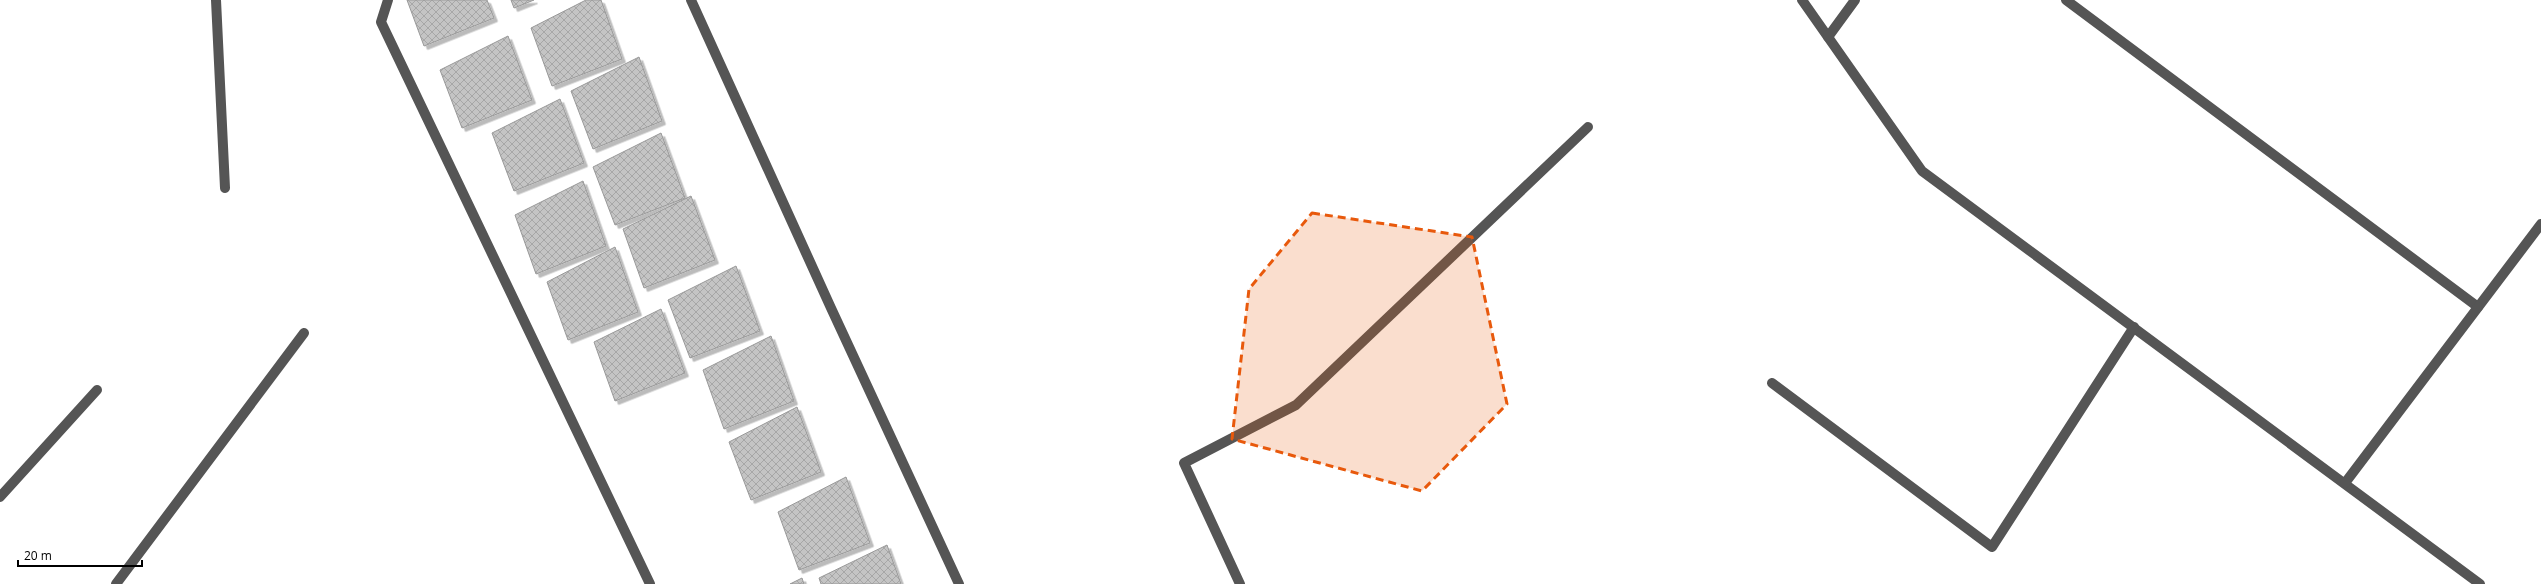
<svg xmlns="http://www.w3.org/2000/svg" width="2541" height="584" font-family="'Open Sans',sans-serif">
  <style>
    .building { fill: url(#building-cross-hatch); stroke: #999; filter: url(#shadow) }
    .lines { fill: none; stroke-linecap: round; stroke-linejoin: round }
    .minor { stroke: #555; stroke-width: 10 }
    .marked { fill: #e8590c; fill-opacity: 0.2; stroke: #e8590c; stroke-width: 3; stroke-dasharray: 8 5; stroke-linejoin: round }
  </style>
  <defs>
    <pattern id="building-cross-hatch" width="8" height="8" patternUnits="userSpaceOnUse"><rect width="8" height="8" fill="#c4c4c4"/><path d="M0 0l8 8M0 8l8-8" fill="none" stroke="#a7a7a7"/></pattern>
    <filter id="shadow"><feDropShadow dx="3.5" dy="3.5" stdDeviation="0" flood-color="#0004"/></filter>
  </defs>
  <rect width="100%" height="100%" fill="#fff"/>
  <g class="building">
    <path d="M407 0H487L494 18 424 46Z"/>
    <path d="M511 0H534L514 8Z"/>
    <path d="M586 0H601L622 59 552 86 531 28Z"/>
    <path d="M508 36 532 100 462 128 440 70Z"/>
    <path d="M639 57 662 121 593 149 571 91Z"/>
    <path d="M560 99 584 163 514 191 492 133Z"/>
    <path d="M661 133 685 198 615 225 593 167Z"/>
    <path d="M583 181 606 246 536 274 515 215Z"/>
    <path d="M691 196 715 260 644 288 623 229Z"/>
    <path d="M615 247 638 312 568 340 547 282Z"/>
    <path d="M736 266 760 331 690 358 668 300Z"/>
    <path d="M661 309 685 373 615 401 594 342Z"/>
    <path d="M771 336 794 401 724 429 703 370Z"/>
    <path d="M797 407 821 472 751 500 729 442Z"/>
    <path d="M846 477 870 543 799 570 778 512Z"/>
    <path d="M887 545 901 584H821L819 578Z"/>
    <path d="M802 578 804 584H790Z"/>
  </g>
  <g class="lines">
    <g class="minor">
      <path d="M216 0 225 188"/>
      <path d="M388 0 381 22 650 584"/>
      <path d="M691 0 831 308 959 584"/>
      <path d="M1802 0 1922 171 2480 584"/>
      <path d="M2066 0 2478 307"/>
      <path d="M1828 37 1855 0"/>
      <path d="M1772 383 1992 547 2134 327"/>
      <path d="M2345 483 2541 224"/>
      <path d="M0 497 97 390"/>
      <path d="M116 584 304 333"/>
      <path d="M1240 584 1184 463 1296 405 1588 127"/>
    </g>
  </g>
  <path class="marked" d="M1312 213 1472 237 1507 404 1422 491 1232 439 1249 289Z"/>
  <path d="M18 560v6h124v-6" fill="none" stroke="#000000" stroke-width="2"/>
  <text x="24" y="560" font-size="12" fill="#000000" stroke="#ffffff" stroke-width="3" paint-order="stroke">20 m</text>
</svg>
